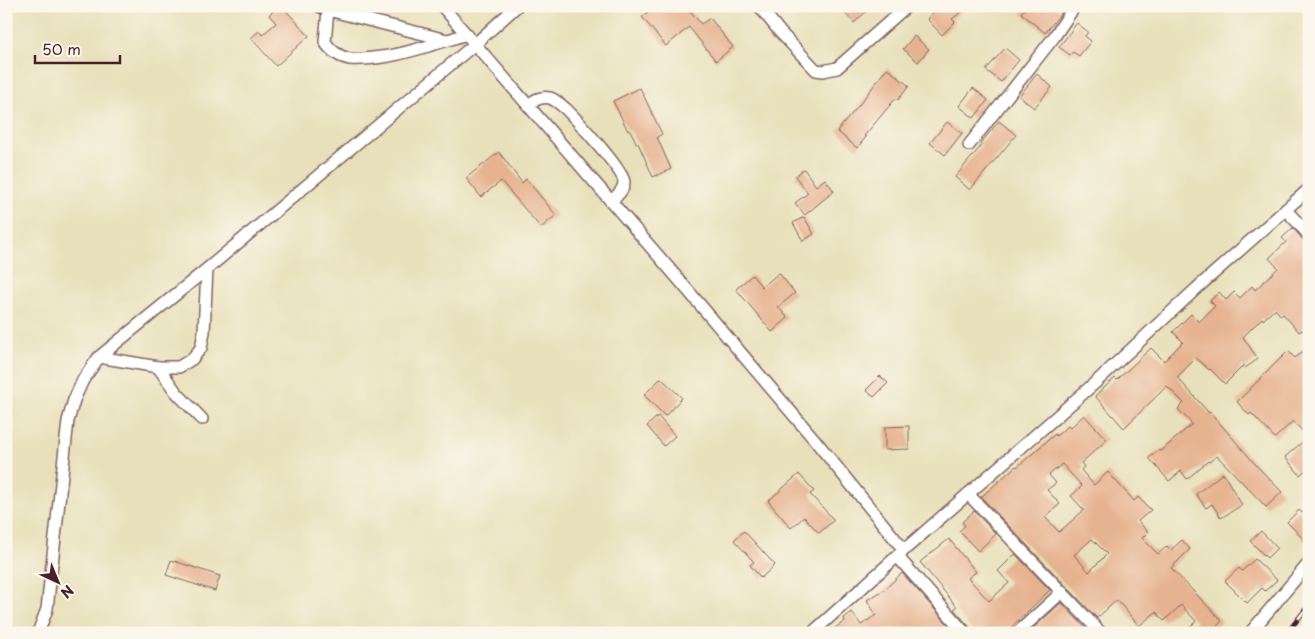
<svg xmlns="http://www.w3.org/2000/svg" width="1315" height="639" font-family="'Playpen Sans',sans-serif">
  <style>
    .building { fill: #e6b390; fill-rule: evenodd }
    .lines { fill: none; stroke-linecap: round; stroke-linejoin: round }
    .minor-casing { stroke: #81635d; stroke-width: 14 }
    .minor { stroke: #fff; stroke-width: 11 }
    .rail-casing { stroke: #4a1f2b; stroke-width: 5 }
    .rail { stroke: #fbf7ec; stroke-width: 3; stroke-dasharray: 9; stroke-linecap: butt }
  </style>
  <rect width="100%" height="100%" fill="#fbf7ec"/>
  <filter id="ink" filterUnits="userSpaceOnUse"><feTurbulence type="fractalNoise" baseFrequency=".02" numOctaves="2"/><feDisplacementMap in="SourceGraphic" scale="10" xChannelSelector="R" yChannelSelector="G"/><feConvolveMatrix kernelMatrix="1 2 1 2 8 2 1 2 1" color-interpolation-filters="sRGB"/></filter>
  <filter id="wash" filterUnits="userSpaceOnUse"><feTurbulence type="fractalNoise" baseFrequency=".0096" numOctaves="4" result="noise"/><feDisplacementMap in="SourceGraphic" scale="20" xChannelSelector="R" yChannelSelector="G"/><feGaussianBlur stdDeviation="1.12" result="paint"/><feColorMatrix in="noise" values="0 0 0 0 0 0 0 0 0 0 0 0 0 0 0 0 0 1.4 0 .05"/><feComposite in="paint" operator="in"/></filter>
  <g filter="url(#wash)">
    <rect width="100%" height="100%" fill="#e8e0ba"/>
    <g id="blocks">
      <g class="building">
        <path d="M279 6H282L309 36 276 66 251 38 259 31 262 35 276 23 269 15Z"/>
        <path d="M655 6H686L701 24 710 18 733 47 716 61 689 27 666 46 642 17Z"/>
        <path d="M848 6H872L854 23 843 11Z"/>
        <path d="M939 6H969L952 19 955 22 942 35 927 19Z"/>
        <path d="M1027 6H1055L1062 12 1045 33 1021 13Z"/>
        <path d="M1077 23 1088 32 1085 36 1091 41 1079 56 1073 52 1070 55 1059 47Z"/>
        <path d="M914 36 929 49 918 62 903 49Z"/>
        <path d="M1005 48 1019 60 1001 82 986 70Z"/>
        <path d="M887 68 909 86 898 100 896 98 864 136 866 137 857 148 837 131 856 109Z"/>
        <path d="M1037 74 1052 87 1034 108 1019 96Z"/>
        <path d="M640 88 662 134 657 137 671 169 653 177 638 143 637 144 630 130 628 131 613 101Z"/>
        <path d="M973 88 988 100 974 118 959 106Z"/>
        <path d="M999 121 1016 135 970 190 955 177 982 145 980 144Z"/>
        <path d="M947 122 962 133 945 155 930 143Z"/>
        <path d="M499 152 522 183 526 179 556 215 541 228 501 181 481 197 466 178Z"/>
        <path d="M804 169 816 186 825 179 834 191 805 215 795 203 808 193 795 176Z"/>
        <path d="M804 217 814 234 803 241 793 223Z"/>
        <path d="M1293 228 1303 240 1309 243V338L1302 330 1299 332 1283 314 1281 316 1275 309 1263 320 1262 318 1243 337 1258 359 1245 368 1244 365 1225 384 1210 369 1209 370 1196 358 1177 377 1209 413 1210 412 1256 465 1282 492 1266 507 1217 456 1209 462 1208 461 1187 479 1181 471 1169 481 1149 458 1159 450 1161 451 1192 424 1178 409 1184 403 1167 386 1124 428 1095 396 1115 378 1117 380 1151 348 1164 361 1183 342 1173 332 1191 314 1199 322 1215 306 1210 301 1219 292 1226 300 1234 292 1240 298 1252 286 1255 290 1278 268 1269 258 1286 242 1282 238Z"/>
        <path d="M779 273 795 293 778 307 788 318 772 332 736 289 752 275 762 287Z"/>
        <path d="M1309 346V467L1300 475 1285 457 1308 437 1293 421 1275 438 1251 413 1249 415 1237 402 1288 351 1295 358Z"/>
        <path d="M880 376 888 383 874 397 866 390Z"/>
        <path d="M661 378 682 398 665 416 644 395Z"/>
        <path d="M1084 415 1107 440 1081 463 1084 467 1081 470 1094 485 1108 472 1134 501 1138 497 1151 510 1138 521 1148 532 1142 538 1158 554 1167 546 1171 550 1182 540 1190 549 1171 568 1222 621 1210 633H1184L1196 621 1181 605 1164 621 1156 612 1139 626 1117 600 1097 618 981 497 1016 466 1017 467 1055 434 1056 436 1068 426 1070 428ZM1062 464 1082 486 1071 496 1084 510 1059 532 1045 517 1060 504 1047 490 1056 483 1049 475ZM1092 539 1107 554 1089 572 1074 555Z"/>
        <path d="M658 416 675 436 664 446 647 426Z"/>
        <path d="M909 426V449L885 450V427Z"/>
        <path d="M1223 473 1242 505 1221 518 1212 504 1206 508 1196 494Z"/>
        <path d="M799 474 814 491 810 494 834 520 819 533 804 517 791 528 768 501Z"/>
        <path d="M1309 507V545L1287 522 1299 510 1302 513Z"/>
        <path d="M974 511 996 534 978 551 959 531 965 526 962 522Z"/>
        <path d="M744 531 775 565 761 578 750 565 754 562 734 540Z"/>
        <path d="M1261 531 1277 548 1267 558 1250 541Z"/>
        <path d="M949 539 976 572 968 578 989 601 1009 583 998 571 1015 554 1050 590 1005 633H975L954 609 957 607 920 562Z"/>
        <path d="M1255 559 1277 580 1265 591 1262 588 1247 603 1225 581 1239 568 1242 571Z"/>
        <path d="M171 560 220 576 215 591 166 575Z"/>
        <path d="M902 573 953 630 950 633H828L845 621 844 618 852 612 861 625 876 615 867 600 884 590Z"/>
        <path d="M1061 603H1062L1090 633H1028Z"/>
      </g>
    </g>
  </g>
  <g filter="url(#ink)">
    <use href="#blocks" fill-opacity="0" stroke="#81635d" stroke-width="1"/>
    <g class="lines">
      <defs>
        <g id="minor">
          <path d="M319 6 328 10 447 40"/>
          <path d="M442 6 674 274 814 439 904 550"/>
          <path d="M759 6 780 32 816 70 823 71 837 68 907 6"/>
          <path d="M328 10 325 42C331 51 339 57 350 59 363 60 376 58 389 56 415 51 441 42 467 34"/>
          <path d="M528 105C535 100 541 96 550 98 556 100 561 105 566 109 576 119 624 171 624 182 624 190 617 196 611 201"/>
          <path d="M969 145 1054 37 1075 6"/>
          <path d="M1286 210 1309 235"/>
          <path d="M99 357 158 367H179L192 359 201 348 204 332 207 269"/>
          <path d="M158 367 176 392 202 419"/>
          <path d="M968 494 1101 633"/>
          <path d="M897 556 965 633"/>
          <path d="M38 633 47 609 68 421 74 400 83 380 99 357 207 269 475 44 517 6"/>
          <path d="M812 633 904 550 1096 382 1197 288 1309 189"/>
          <path d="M1017 633 1062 592"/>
          <path d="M1250 633 1309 563"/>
        </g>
      </defs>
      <use href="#minor" class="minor-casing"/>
      <use href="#minor" class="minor"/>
      <defs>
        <path id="rail" d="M1287 633 1309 605"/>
      </defs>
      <use href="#rail" class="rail-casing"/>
      <use href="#rail" class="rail"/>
    </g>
  </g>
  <rect width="1315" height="639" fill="none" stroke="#fbf7ec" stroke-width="25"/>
  <g transform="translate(58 582) rotate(136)" stroke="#fbf7ec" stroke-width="4" paint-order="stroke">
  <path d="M0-4L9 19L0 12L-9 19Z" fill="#4a1f2b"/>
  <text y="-8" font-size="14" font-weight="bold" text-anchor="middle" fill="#4a1f2b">N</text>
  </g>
  <path d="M35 55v8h85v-8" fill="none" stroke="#4a1f2b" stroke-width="2.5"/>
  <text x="42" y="55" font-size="15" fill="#4a1f2b" stroke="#fbf7ec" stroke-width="4" paint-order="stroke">50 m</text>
</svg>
